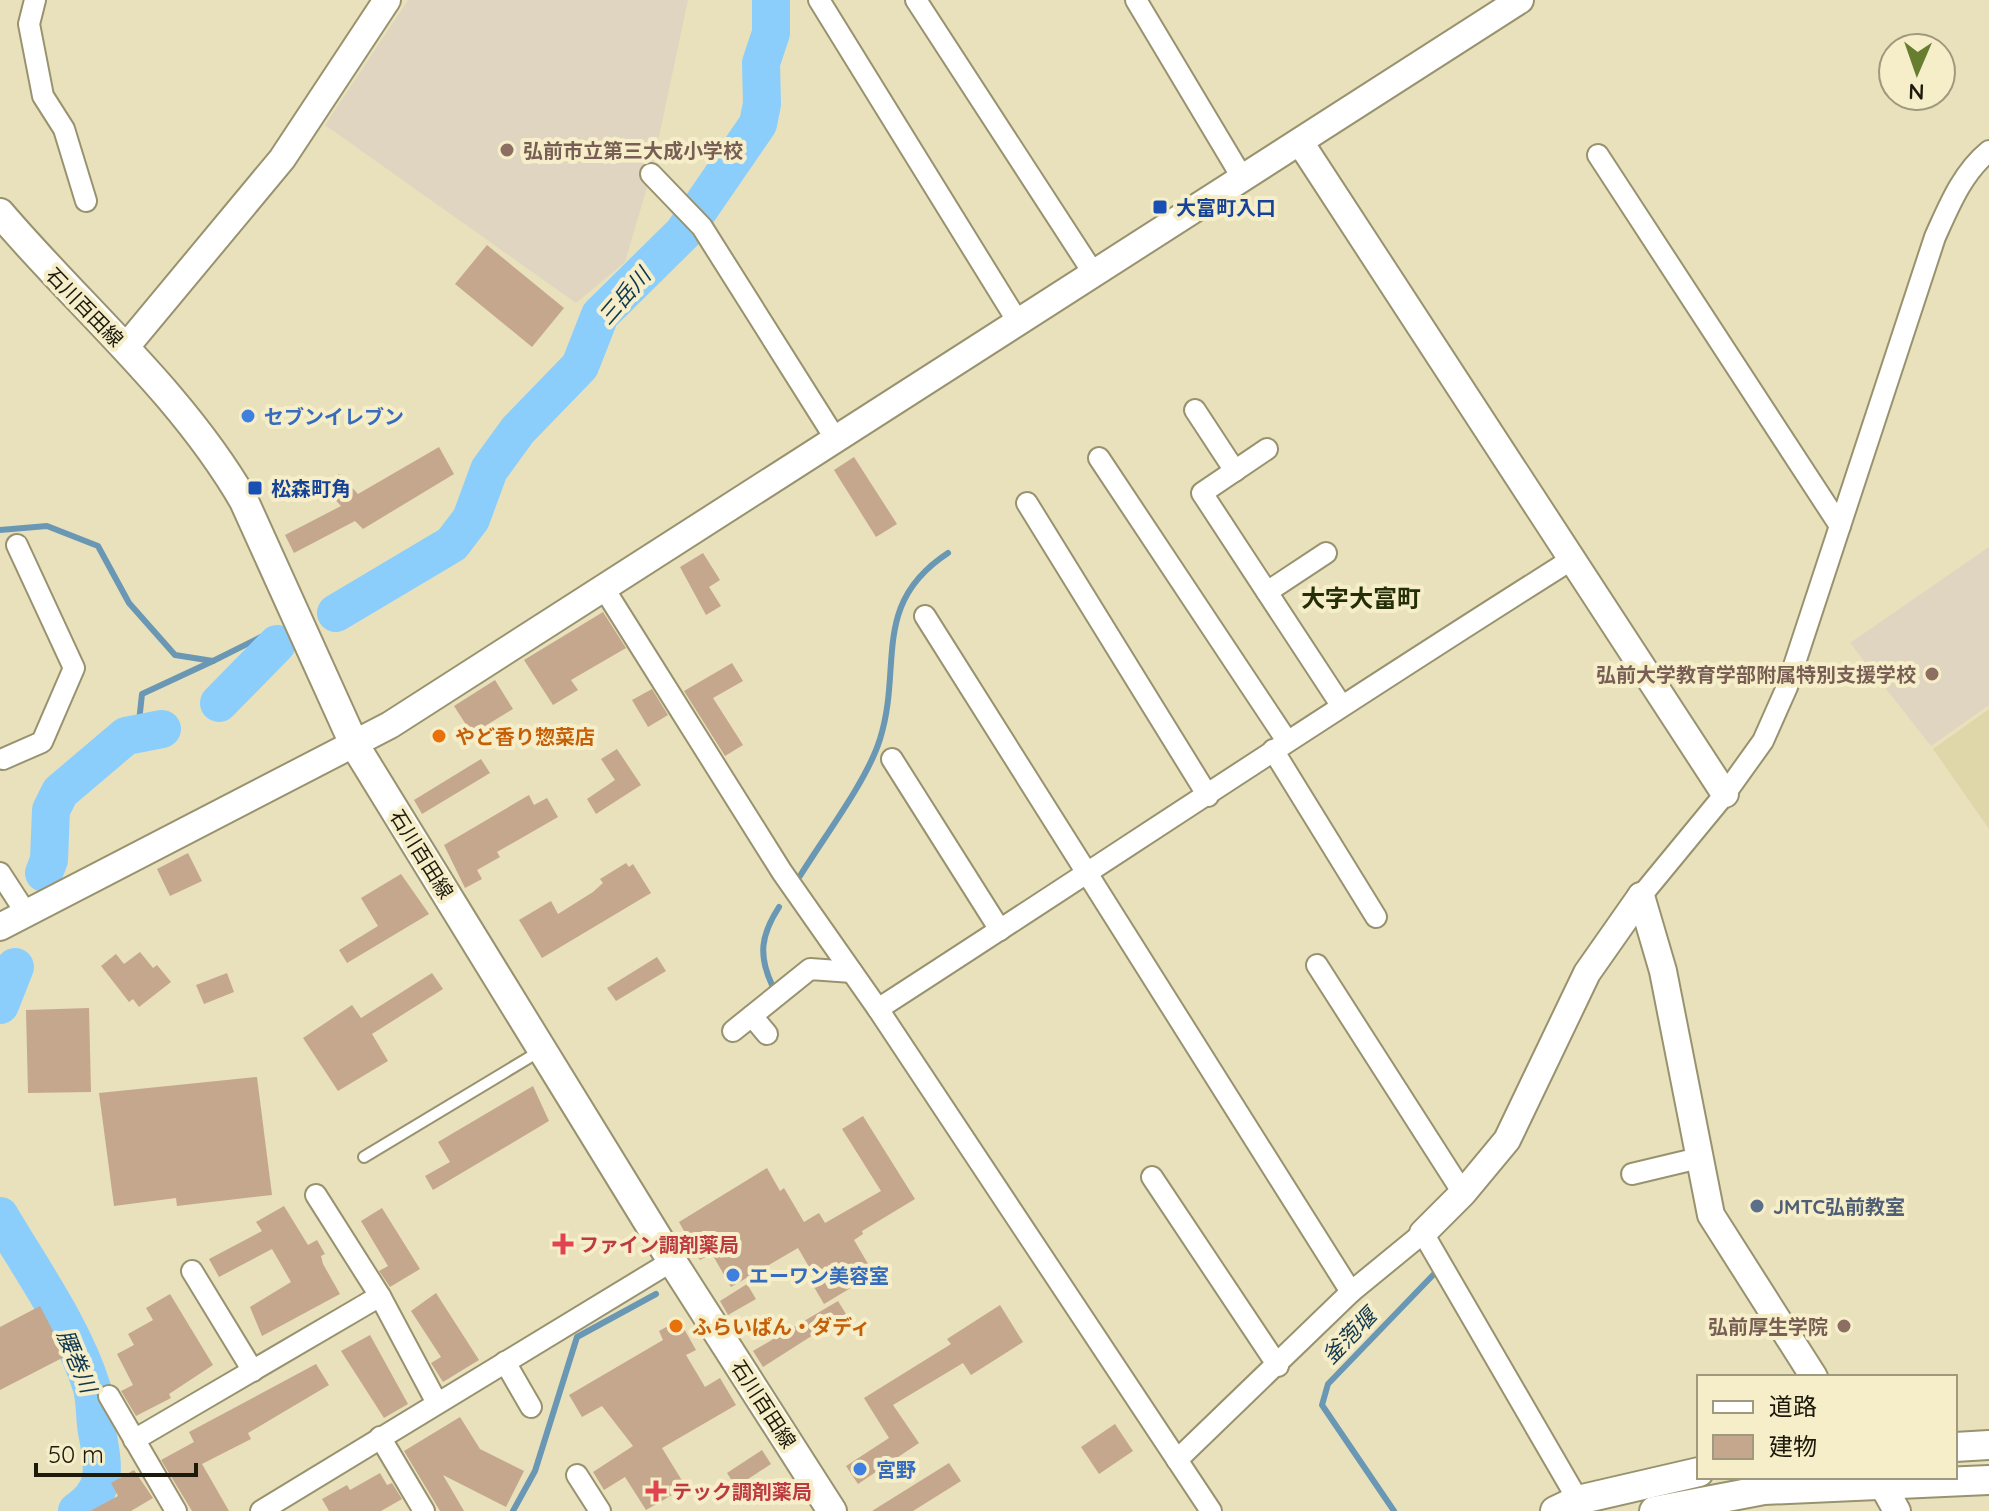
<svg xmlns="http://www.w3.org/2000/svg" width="1989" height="1511" font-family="Quicksand,'Noto Sans JP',sans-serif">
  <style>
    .built { fill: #dfd7aa }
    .education { fill: #e0d5c0 }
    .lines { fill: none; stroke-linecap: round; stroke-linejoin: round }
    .stream { stroke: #6a98b4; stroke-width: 6 }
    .river { stroke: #8bcefc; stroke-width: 38 }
    .building { fill: #c5a78e }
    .service-casing { stroke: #98926f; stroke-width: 14 }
    .minor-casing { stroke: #98926f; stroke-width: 24 }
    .tertiary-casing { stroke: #98926f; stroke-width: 30 }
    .secondary-casing { stroke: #98926f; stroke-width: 32 }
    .service { stroke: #fff; stroke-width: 10 }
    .minor { stroke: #fff; stroke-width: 20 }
    .tertiary { stroke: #fff; stroke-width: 26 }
    .secondary { stroke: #fff; stroke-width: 28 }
    .education-dot { fill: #8d6e63; stroke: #f5eec9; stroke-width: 3 }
    .transit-dot { fill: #1a4fb4; stroke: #f5eec9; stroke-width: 3 }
    .shop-dot { fill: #3f7fe0; stroke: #f5eec9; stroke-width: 3 }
    .food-dot { fill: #e8710a; stroke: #f5eec9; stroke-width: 3 }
    .service-dot { fill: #5c6f8a; stroke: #f5eec9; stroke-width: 3 }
    .health-dot { fill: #e0444e; stroke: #f5eec9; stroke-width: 3 }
    .labels { text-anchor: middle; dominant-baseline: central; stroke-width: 8; stroke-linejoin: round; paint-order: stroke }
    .education-label { font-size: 20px; font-weight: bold; fill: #785e54; stroke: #f5eec9; text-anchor: end }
    .transit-label { font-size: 20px; font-weight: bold; fill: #164399; stroke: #f5eec9; text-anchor: start }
    .street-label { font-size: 20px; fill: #1d1a0c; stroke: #f5eec9 }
    .shop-label { font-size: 20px; font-weight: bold; fill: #366cbe; stroke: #f5eec9; text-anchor: start }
    .food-label { font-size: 20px; font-weight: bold; fill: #c56008; stroke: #f5eec9; text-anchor: start }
    .service-label { font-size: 20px; font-weight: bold; fill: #4e5e75; stroke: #f5eec9; text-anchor: start }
    .health-label { font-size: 20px; font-weight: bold; fill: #be3a42; stroke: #f5eec9; text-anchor: start }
    .water-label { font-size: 22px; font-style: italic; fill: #11374e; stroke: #f5eec9 }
    .quarter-label { font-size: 24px; font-weight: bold; fill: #242e08; stroke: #f5eec9 }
  </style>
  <rect width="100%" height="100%" fill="#e8e1bc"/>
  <path class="built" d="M1989 709V829L1933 749Z"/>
  <g class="education">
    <path d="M408 0H688L651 174 625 262 576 303 325 125Z"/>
    <path d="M1989 547V705L1931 746 1850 643Z"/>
  </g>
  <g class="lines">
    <g class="stream">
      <path d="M0 530 47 526 98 546 129 603 175 655 213 661 261 637"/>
      <path d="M138 731 142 694 213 661"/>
      <path d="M800 876C824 837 867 781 880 739 903 666 870 604 948 553"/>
      <path d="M772 985C758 955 761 935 779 907"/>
      <path d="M513 1511 535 1471 577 1337 656 1294"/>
      <path d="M1394 1511 1322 1405 1328 1384 1434 1274"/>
    </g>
    <g class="river">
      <path d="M336 613 452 544 471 519 489 470 518 430 580 366 600 315 683 233 703 204 758 124 762 104 761 63 771 33V0"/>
      <path d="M219 703 277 644"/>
      <path d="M44 873 49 860 51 810 60 792 126 736 162 729"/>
      <path d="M0 1005 15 967"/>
      <path d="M0 1216C31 1269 74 1329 92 1388 96 1404 94 1421 98 1437 104 1469 107 1491 77 1511"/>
    </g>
  </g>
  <g class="building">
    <path d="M487 245 564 308 532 347 455 284Z"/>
    <path d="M439 447 454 474 363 529 355 521 294 553 285 535 341 506 325 488 339 474 358 494Z"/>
    <path d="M854 457 897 524 876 537 834 470Z"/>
    <path d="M703 553 720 580 709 587 721 606 706 615 680 567Z"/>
    <path d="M603 612 626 648 571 680 578 690 553 705 524 660Z"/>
    <path d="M732 663 743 681 713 698 743 745 725 756 684 691Z"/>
    <path d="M495 680 513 709 472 734 454 706Z"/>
    <path d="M652 689 668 715 648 727 632 700Z"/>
    <path d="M617 749 641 785 596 814 587 799 615 780 601 759Z"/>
    <path d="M481 759 490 773 422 814 414 800Z"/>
    <path d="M529 795 534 805 547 798 558 817 497 852 500 857 477 870 482 879 465 888 444 845Z"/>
    <path d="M188 853 202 881 170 896 157 869Z"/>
    <path d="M626 863 629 867 633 864 651 893 542 958 519 920 551 901 558 914 593 892 603 883 600 879Z"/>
    <path d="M401 874 429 914 347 963 339 950 378 926 361 898Z"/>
    <path d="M140 952 153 968 157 965 171 982 139 1007 133 999 129 1002 101 966 116 954 124 964Z"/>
    <path d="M657 957 666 971 616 1001 607 988Z"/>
    <path d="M227 973 234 992 204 1004 196 985Z"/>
    <path d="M432 973 443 989 372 1034 388 1061 338 1091 303 1038 352 1005 361 1018Z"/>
    <path d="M89 1008 91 1092 28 1093 26 1010Z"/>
    <path d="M257 1077 272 1195 177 1206 176 1198 114 1206 99 1093Z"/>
    <path d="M533 1086 549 1121 433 1190 425 1176 450 1162 438 1142Z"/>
    <path d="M863 1116 915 1199 862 1231 863 1234 854 1240 874 1274 824 1304 814 1287 819 1284 798 1248 731 1287 712 1254 700 1260 679 1222 767 1168 780 1191 784 1188 804 1222 819 1213 825 1223 881 1191 842 1129Z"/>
    <path d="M284 1206 308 1245 317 1240 325 1254 321 1256 323 1264 340 1294 262 1336 250 1307 291 1282 272 1249 219 1277 209 1259 262 1231 256 1222Z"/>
    <path d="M382 1208 420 1269 390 1287 379 1271 388 1266 361 1221Z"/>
    <path d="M747 1284 756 1299 728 1315 720 1301Z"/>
    <path d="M436 1293 479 1360 443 1382 431 1363 441 1357 411 1311Z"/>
    <path d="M170 1294 213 1365 169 1394 171 1398 136 1416 121 1391 133 1385 117 1354 134 1345 128 1334 153 1320 146 1308Z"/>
    <path d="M838 1301 846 1314 763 1367 753 1351Z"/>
    <path d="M1000 1305 1023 1342 971 1375 963 1363 893 1405 919 1443 858 1484 846 1466 889 1438 864 1398 951 1344 947 1339Z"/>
    <path d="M40 1306 66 1356 0 1390V1327Z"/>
    <path d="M679 1320 696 1350 686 1355 705 1387 720 1378 736 1405 662 1448 686 1487 646 1510 625 1477 604 1490 593 1472 633 1446 602 1406 582 1417 569 1395 663 1340 659 1331Z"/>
    <path d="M370 1335 408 1404 384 1418 341 1351Z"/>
    <path d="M316 1364 329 1385 248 1433 251 1439 202 1464 229 1511H192L161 1460 194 1442 189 1432Z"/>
    <path d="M460 1417 480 1449 524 1471 506 1507 443 1475 464 1511H440L404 1451Z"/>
    <path d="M1115 1424 1133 1451 1099 1474 1081 1447Z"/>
    <path d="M762 1450 771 1464 736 1487 727 1473Z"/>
    <path d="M949 1463 961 1481 913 1511H872Z"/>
    <path d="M134 1470 153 1498 131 1511H90L118 1496 111 1483Z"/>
    <path d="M380 1473 387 1485 392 1483 402 1499 381 1511H329L322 1499 347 1485 350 1490Z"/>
  </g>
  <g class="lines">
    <defs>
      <path id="service" d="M364 1157 540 1051"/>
      <g id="minor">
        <path d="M35 0 29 24 43 96 64 129 86 201"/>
        <path d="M819 0 1018 322"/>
        <path d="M916 0 1094 274"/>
        <path d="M1136 0 1243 179"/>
        <path d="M1598 155 1840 526"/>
        <path d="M651 174 702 227 835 438"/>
        <path d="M1195 410 1235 471"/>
        <path d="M1267 449 1202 493 1341 705"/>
        <path d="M1099 458 1287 741"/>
        <path d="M1027 503 1208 796"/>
        <path d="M603 587 782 872 878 1009 1211 1511"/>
        <path d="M1267 592 1326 553"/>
        <path d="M925 616 1351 1292"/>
        <path d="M1273 750 1376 917"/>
        <path d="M3 759 42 742 74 668 17 545"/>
        <path d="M892 759 1000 930"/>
        <path d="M0 873 26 913"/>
        <path d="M1641 896 1725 794 1763 741 1787 687 1935 237C1949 206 1962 173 1989 151"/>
        <path d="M1317 965 1463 1193"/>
        <path d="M878 1009C1110 859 1340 705 1574 558"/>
        <path d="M752 1016 767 1034"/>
        <path d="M733 1031 810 969 852 972"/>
        <path d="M1632 1174 1699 1158"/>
        <path d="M1152 1177 1278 1366"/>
        <path d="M316 1195 380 1296 437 1403"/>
        <path d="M192 1271 253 1371"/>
        <path d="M505 1362 531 1407"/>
        <path d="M109 1396 176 1511"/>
        <path d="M380 1437 424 1511"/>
        <path d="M134 1440 380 1296"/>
        <path d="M1177 1460 1351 1292 1423 1233 1578 1500"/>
        <path d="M577 1475 600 1511"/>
        <path d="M261 1511 672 1261"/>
      </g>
      <g id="tertiary">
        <path d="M1300 142 1725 794"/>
        <path d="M125 348 282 159 387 0"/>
        <path d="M1641 896 1663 971 1711 1215 1814 1377"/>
        <path d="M0 927 390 725 1520 0"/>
        <path d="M1423 1233 1463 1193 1507 1140 1587 973 1641 896"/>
        <path d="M1878 1477 1897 1511"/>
      </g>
      <g id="secondary">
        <path d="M0 213C81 308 181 392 244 501L354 744 672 1261 832 1511"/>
        <path d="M1955 1447 1989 1445"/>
        <path d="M1555 1511 1578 1500 1699 1472"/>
        <path d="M1654 1511 1764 1490 1989 1480"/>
      </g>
    </defs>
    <use href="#service" class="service-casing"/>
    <use href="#minor" class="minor-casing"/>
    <use href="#tertiary" class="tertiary-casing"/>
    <use href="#secondary" class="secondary-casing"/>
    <use href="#service" class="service"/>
    <use href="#minor" class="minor"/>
    <use href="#tertiary" class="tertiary"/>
    <use href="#secondary" class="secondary"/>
  </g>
  <g class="education-dot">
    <circle cx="507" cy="150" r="8"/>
    <circle cx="1932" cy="674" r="8"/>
    <circle cx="1844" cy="1326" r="8"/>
  </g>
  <g class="transit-dot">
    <rect x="1152" y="199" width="16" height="16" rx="4"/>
    <rect x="247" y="480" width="16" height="16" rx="4"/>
  </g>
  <g class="shop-dot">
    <circle cx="248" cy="416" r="8"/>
    <circle cx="733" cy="1275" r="8"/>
    <circle cx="860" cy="1469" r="8"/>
  </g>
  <g class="food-dot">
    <circle cx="439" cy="736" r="8"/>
    <circle cx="676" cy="1326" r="8"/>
  </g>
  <circle class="service-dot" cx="1757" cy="1206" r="8"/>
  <g class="health-dot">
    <path d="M559 1232h8v8h8v8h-8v8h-8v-8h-8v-8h8z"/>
    <path d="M652 1479h8v8h8v8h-8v8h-8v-8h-8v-8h8z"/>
  </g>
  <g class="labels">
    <g class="education-label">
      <text x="523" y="150" text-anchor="start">弘前市立第三大成小学校</text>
      <text x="1916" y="674">弘前大学教育学部附属特別支援学校</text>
      <text x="1828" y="1326">弘前厚生学院</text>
    </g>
    <g class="transit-label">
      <text x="1176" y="207">大富町入口</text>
      <text x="271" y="488">松森町角</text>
    </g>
    <g class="street-label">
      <text transform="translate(85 307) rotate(46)">石川百田線</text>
      <text transform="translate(422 854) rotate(58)">石川百田線</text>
      <text transform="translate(764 1404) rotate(57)">石川百田線</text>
    </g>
    <g class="shop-label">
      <text x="264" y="416">セブンイレブン</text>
      <text x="749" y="1275">エーワン美容室</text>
      <text x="876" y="1469">宮野</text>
    </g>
    <g class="food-label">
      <text x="455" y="736">やど香り惣菜店</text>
      <text x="692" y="1326">ふらいぱん・ダディ</text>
    </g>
    <g class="service-label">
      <text x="1773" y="1206">JMTC弘前教室</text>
    </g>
    <g class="health-label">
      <text x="579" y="1244">ファイン調剤薬局</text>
      <text x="672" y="1491">テック調剤薬局</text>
    </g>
    <g class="water-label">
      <text transform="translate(624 296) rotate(-49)">三岳川</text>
      <text transform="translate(1349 1336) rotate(-46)">釜萢堰</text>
      <text transform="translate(77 1361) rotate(67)">腰巻川</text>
    </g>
    <g class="quarter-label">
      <text x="1361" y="598">大字大富町</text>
    </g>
  </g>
  <rect x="1697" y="1375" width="260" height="104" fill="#f5eec9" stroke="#9f997d" stroke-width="2"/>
  <rect x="1713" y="1401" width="40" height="12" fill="#ffffff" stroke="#9f997d" stroke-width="2"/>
  <text x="1769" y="1415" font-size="24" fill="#1d1a0c">道路</text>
  <rect x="1713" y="1435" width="40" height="24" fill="#c5a78e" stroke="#9f997d" stroke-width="2"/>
  <text x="1769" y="1455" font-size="24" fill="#1d1a0c">建物</text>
  <g transform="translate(1917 72) rotate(182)"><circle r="38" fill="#f5eec9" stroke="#9f997d" stroke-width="2"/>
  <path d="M0-6L14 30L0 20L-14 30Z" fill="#677e30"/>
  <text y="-12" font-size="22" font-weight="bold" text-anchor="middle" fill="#1d1a0c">N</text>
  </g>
  <path d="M36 1463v12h160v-12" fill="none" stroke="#1d1a0c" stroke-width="4"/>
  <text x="48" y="1463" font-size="24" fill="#1d1a0c" stroke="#f5eec9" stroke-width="6" paint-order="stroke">50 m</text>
</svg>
